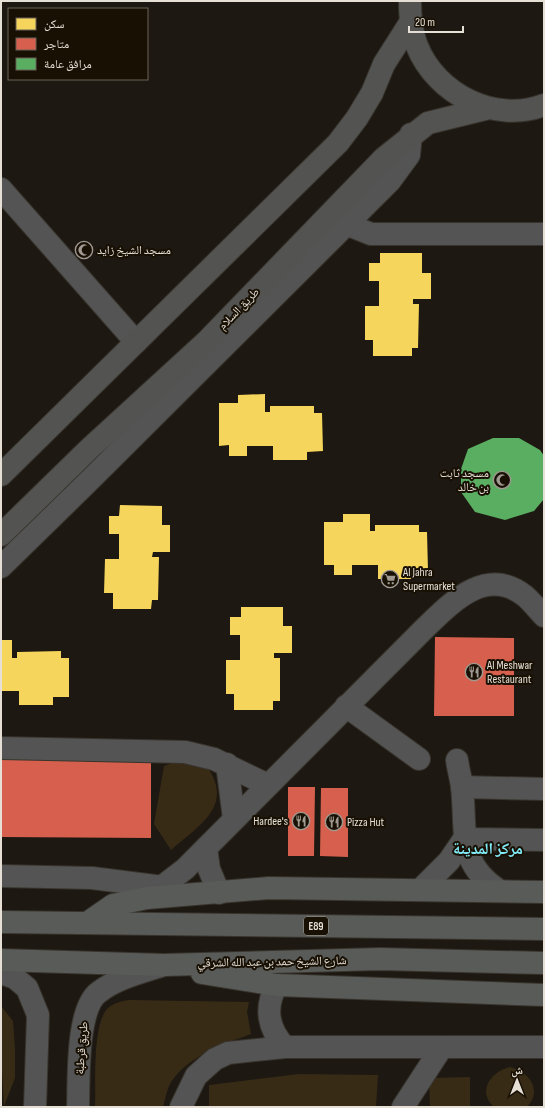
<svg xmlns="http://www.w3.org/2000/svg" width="545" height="1108" font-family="'Sofia Sans Condensed','Noto Naskh Arabic',sans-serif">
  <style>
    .green { fill: #382b16 }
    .homes { fill: #f6d55c }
    .shops { fill: #d6604d }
    .public { fill: #5aae61 }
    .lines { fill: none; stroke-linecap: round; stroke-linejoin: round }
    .minor-casing { stroke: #38342d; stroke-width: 24 }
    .major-casing { stroke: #38342d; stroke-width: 24 }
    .highway-casing { stroke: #38342d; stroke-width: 24 }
    .minor { stroke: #535453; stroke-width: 22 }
    .major { stroke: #535452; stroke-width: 22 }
    .highway { stroke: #595b58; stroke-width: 22 }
    .labels { text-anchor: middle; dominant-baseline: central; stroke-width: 4; stroke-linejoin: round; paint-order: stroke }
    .shield { fill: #191004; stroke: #a8a197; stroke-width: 1 }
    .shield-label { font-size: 11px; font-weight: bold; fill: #e5dfd6 }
    .poi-label { font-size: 12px; fill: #e5dfd6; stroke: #191004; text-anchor: start }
    .street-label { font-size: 12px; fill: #e5dfd6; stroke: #191004 }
    .district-label { font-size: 16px; font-weight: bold; fill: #81ecf9; stroke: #191004 }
  </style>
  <rect width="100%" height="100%" fill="#1d1811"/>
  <g class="green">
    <path d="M179 761 208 768C234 807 198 826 171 850L154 824 164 766Z"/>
    <path d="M129 1000 249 1002 247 1012 251 1034C224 1044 183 1058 169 1086 166 1093 165 1100 163 1107H95C96 1083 92 1027 107 1009 113 1003 121 1001 129 1000Z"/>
    <path d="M1 1006 13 1021 15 1049V1078L4 1106 1 1054Z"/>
    <path d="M510 1067C529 1072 543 1090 527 1107H494C476 1091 492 1071 510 1067Z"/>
    <path d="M299 1074 378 1075 376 1107H209V1085Z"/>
    <path d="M470 1077V1107H430L429 1078Z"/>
  </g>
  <g class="homes">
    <path d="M380 253H422V273H431V299H413V304H419L418 348H412V356H373V340H365V306H379V281H369V263H380Z"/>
    <path d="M265 394V412H270V406H314V413H322L323 451 307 452V460H273V446H247V456H229V445L219 446V403H238V395Z"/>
    <path d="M120 505 162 506V525H170V552H153L152 557H159L158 600H152L151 609H113V593H104L105 559H119V534H109V516H119Z"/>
    <path d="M343 514H370V531H375V525H419V532H427L428 571H412V579H378V565H352V575H334V565H324V522H343Z"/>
    <path d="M241 607H283V626H292V653H274V658H280V701H273V710H234V694H226V660H240V635H230V617H241Z"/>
    <path d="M1 640H12V658H17V652L61 651V658H69V697H53V705H19V691H1Z"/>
  </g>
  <g class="shops">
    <path d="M435 637 514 638V716H434Z"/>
    <path d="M1 758 151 759V838L1 837Z"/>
    <path d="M288 787H315L314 856H288Z"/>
    <path d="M321 788H348V857L320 856Z"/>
  </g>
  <path class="public" d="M493 438H519L540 450 544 456V499L534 511 505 520 475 512 461 492V469L468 449Z"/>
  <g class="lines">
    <defs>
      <g id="minor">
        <path d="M1 189 136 342"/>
        <path d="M346 224 371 234H544"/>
        <path d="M1 567 94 476 390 181 409 155 411 134"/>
        <path d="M346 706 419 759"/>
        <path d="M1 748 185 752 214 759 268 785"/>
        <path d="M457 760C458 769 461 778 462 787 467 831 456 863 500 891"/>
        <path d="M227 764 234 819"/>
        <path d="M462 787 544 789"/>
        <path d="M464 839 544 840"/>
        <path d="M206 848 209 869 219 893"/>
        <path d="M1 876 92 878 163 887"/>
        <path d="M420 890 449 861 464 839"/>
        <path d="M147 898 185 869 424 629C451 603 486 565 525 596 532 602 538 610 544 616"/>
        <path d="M1 973 15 978 27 988 38 1015 35 1107"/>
        <path d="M277 985C264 1007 268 1029 285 1047"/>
        <path d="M78 1107C79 1080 76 1008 99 992 117 978 143 972 164 965"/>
        <path d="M181 1107 196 1076 215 1059 228 1053 285 1047H544"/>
        <path d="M403 1107 442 1047"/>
      </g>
      <g id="major">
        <path d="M410 1C410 17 411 32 417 46 436 94 495 124 544 105"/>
        <path d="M1 475 338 143 357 118 372 93 384 64 410 23"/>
        <path d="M1 535 89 449 208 340 384 158 428 123 489 108"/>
      </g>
      <g id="highway">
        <path d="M1 922 544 929"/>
        <path d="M87 923 113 905 147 898 269 888 544 892"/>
        <path d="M1 960 164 965 380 959 544 963"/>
        <path d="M202 973 277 985 544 995"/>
      </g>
    </defs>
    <use href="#minor" class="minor-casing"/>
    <use href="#major" class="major-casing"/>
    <use href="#highway" class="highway-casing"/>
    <use href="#minor" class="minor"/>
    <use href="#major" class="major"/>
    <use href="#highway" class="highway"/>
  </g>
  <defs>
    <symbol id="mosque-ring" viewBox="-11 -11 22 22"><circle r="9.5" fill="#191004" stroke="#9f9991" stroke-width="1.5"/><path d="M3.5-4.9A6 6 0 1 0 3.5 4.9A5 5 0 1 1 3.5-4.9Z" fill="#9f9991"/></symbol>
    <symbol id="supermarket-ring" viewBox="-11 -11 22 22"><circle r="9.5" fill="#191004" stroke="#9f9991" stroke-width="1.5"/><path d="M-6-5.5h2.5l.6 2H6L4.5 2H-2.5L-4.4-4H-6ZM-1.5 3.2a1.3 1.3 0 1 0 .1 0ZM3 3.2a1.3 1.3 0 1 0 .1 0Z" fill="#9f9991"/></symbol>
    <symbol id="restaurant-ring" viewBox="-11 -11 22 22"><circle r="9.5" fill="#191004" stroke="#9f9991" stroke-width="1.5"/><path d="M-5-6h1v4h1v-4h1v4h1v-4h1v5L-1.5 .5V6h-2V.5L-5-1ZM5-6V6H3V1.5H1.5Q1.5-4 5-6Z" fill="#9f9991"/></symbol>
  </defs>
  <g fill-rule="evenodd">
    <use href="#mosque-ring" x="74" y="240" width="20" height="20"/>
    <use href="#mosque-ring" x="492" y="470" width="20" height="20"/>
    <use href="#supermarket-ring" x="380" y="569" width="20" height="20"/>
    <use href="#restaurant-ring" x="464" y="662" width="20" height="20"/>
    <use href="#restaurant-ring" x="291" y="811" width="20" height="20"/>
    <use href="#restaurant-ring" x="324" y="812" width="20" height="20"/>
  </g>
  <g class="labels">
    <rect class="shield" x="304" y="917" width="24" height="18" rx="3"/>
    <g class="shield-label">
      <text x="316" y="926">E89</text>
    </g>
    <g class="poi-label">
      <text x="97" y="250">مسجد الشيخ زايد</text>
      <text x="489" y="473" text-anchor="end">مسجد ثابت<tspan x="489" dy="14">بن خالد</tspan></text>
      <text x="403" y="572">Al Jahra<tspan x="403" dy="14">Supermarket</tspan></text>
      <text x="487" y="665">Al Meshwar<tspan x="487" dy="14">Restaurant</tspan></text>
      <text x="288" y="821" text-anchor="end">Hardee's</text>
      <text x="347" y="822">Pizza Hut</text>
    </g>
    <g class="street-label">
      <text transform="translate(239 309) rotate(-46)">طريق السلام</text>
      <text transform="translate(272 962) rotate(-1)">شارع الشيخ حمد بن عبد الله الشرقي</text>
      <text transform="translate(82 1048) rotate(-85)">طريق قرطبة</text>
    </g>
    <g class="district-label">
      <text x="488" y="849">مركز المدينة</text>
    </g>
  </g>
  <rect width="545" height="1108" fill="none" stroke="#e5dfd6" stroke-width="4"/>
  <rect x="8" y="8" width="140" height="72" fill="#191004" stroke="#6b6358"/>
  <rect x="16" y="18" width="20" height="12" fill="#f6d55c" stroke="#6b6358"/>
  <text x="44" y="28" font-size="12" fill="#e5dfd6">سكن</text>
  <rect x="16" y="38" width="20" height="12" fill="#d6604d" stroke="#6b6358"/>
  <text x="44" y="48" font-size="12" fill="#e5dfd6">متاجر</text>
  <rect x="16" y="58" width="20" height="12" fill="#5aae61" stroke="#6b6358"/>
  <text x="44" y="68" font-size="12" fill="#e5dfd6">مرافق عامة</text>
  <g transform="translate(517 1080)" stroke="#191004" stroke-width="3" paint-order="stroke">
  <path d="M0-3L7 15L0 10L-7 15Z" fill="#e5dfd6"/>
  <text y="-6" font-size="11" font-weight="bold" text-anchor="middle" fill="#e5dfd6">ش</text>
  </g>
  <path d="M409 26v6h54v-6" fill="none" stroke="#e5dfd6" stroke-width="2"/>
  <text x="415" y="26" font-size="12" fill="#e5dfd6" stroke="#191004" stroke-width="3" paint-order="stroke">20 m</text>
</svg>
